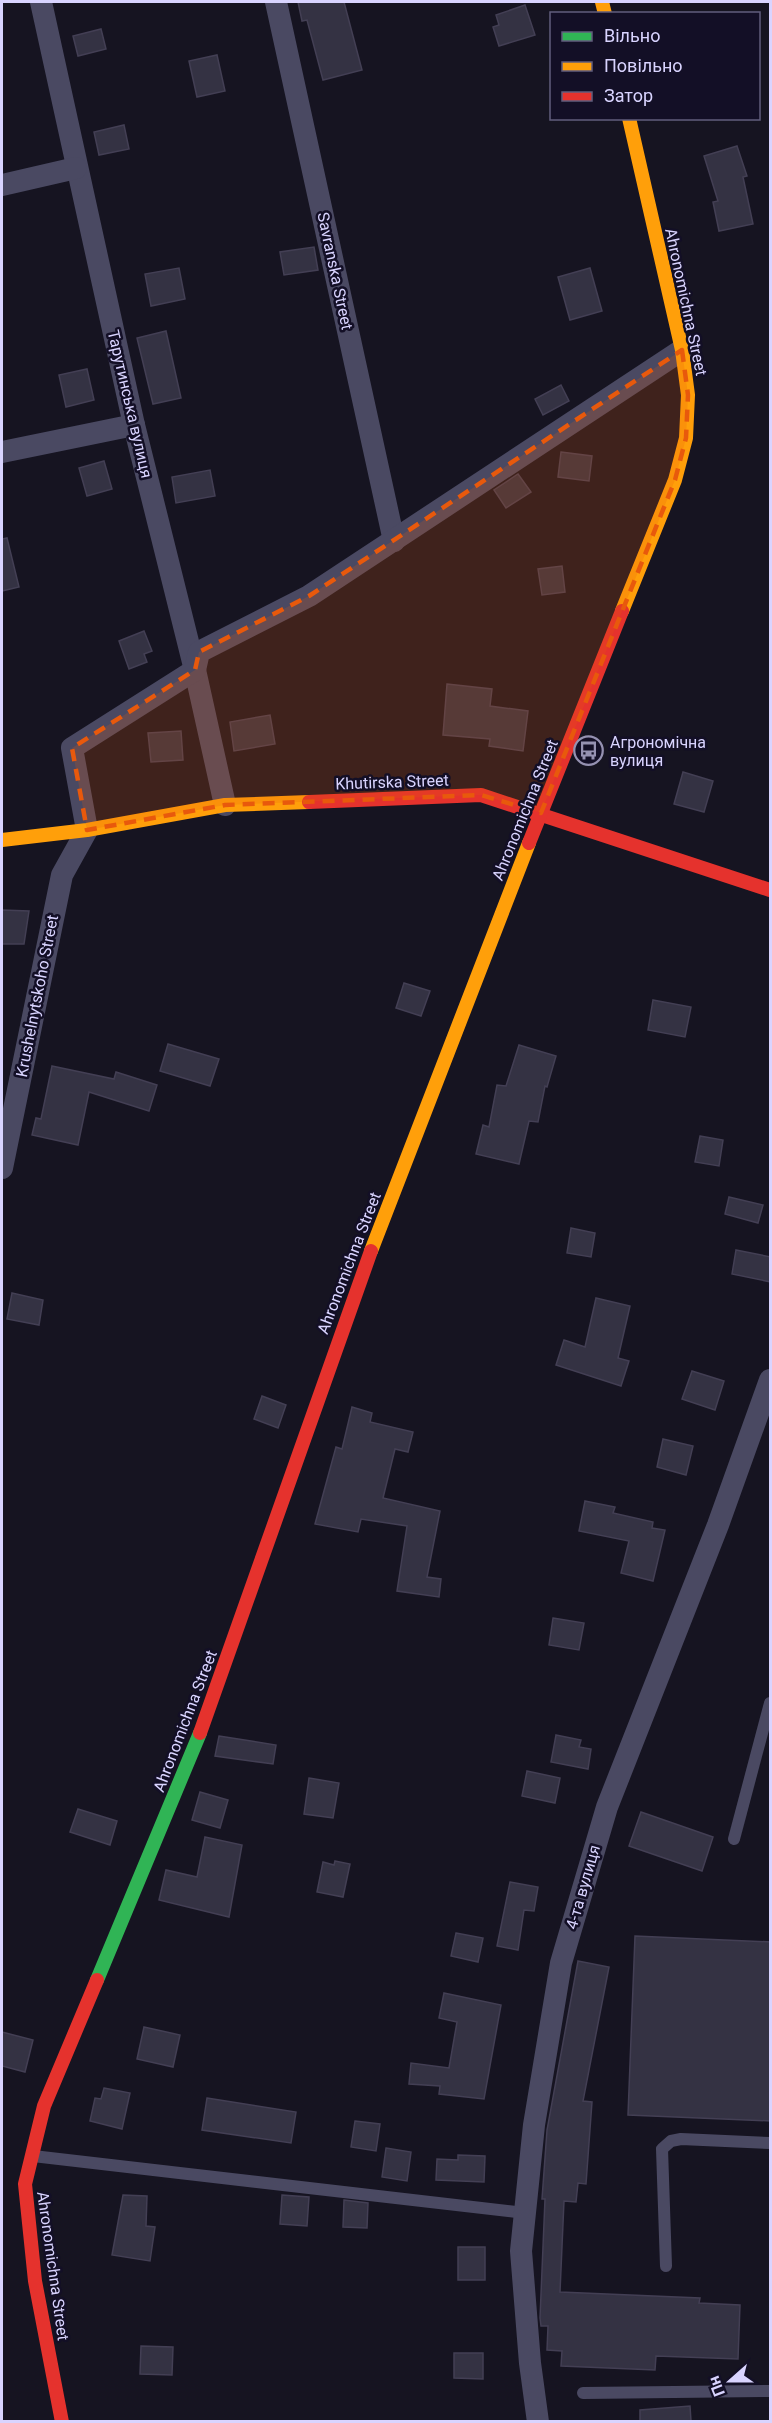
<svg xmlns="http://www.w3.org/2000/svg" width="772" height="2423" font-family="Roboto,sans-serif">
  <style>
    .building { fill: #343243; stroke: #433f54; stroke-width: 1.5 }
    .lines { fill: none; stroke-linecap: round; stroke-linejoin: round }
    .lane { stroke: #4a4962; stroke-width: 12 }
    .street { stroke: #4a4962; stroke-width: 22 }
    .fast { stroke: #30b455; stroke-width: 14 }
    .slow { stroke: #ff9f0a; stroke-width: 14 }
    .jam { stroke: #e5322d; stroke-width: 14 }
    .marked { fill: #e8590c; fill-opacity: 0.2; stroke: #e8590c; stroke-width: 4.5; stroke-dasharray: 12 8; stroke-linejoin: round }
    .labels { text-anchor: middle; dominant-baseline: central; stroke-width: 5; stroke-linejoin: round; paint-order: stroke }
    .street-label { font-size: 16px; fill: #d9d4ff; stroke: #130f26 }
    .poi-label { font-size: 16px; fill: #d9d4ff; stroke: #130f26; text-anchor: start }
  </style>
  <rect width="100%" height="100%" fill="#161421"/>
  <g class="building">
    <path d="M298 2H344L362 70 323 80 307 20 302 21Z"/>
    <path d="M525 5 535 35 499 46 493 27 499 25 496 15Z"/>
    <path d="M101 29 106 49 78 56 73 36Z"/>
    <path d="M217 55 225 91 197 97 189 61Z"/>
    <path d="M124 125 129 149 99 155 94 132Z"/>
    <path d="M737 146 747 176 743 177 753 224 719 231 713 202 718 201 704 156Z"/>
    <path d="M314 247 318 270 284 275 280 252Z"/>
    <path d="M179 268 185 299 151 306 145 274Z"/>
    <path d="M590 268 602 311 570 320 558 277Z"/>
    <path d="M166 331 181 398 153 404 137 338Z"/>
    <path d="M87 369 94 400 66 407 59 375Z"/>
    <path d="M561 385 569 401 543 415 535 399Z"/>
    <path d="M561 452 592 456 589 481 558 477Z"/>
    <path d="M104 461 112 489 87 496 79 468Z"/>
    <path d="M210 470 215 496 176 503 172 477Z"/>
    <path d="M518 474 531 492 506 508 494 490Z"/>
    <path d="M7 538 19 587 2 591V539Z"/>
    <path d="M562 566 565 592 542 595 538 569Z"/>
    <path d="M144 631 152 651 144 654 147 662 129 669 119 641Z"/>
    <path d="M447 684 492 689 490 706 528 711 523 751 489 746 490 739 443 735Z"/>
    <path d="M270 715 275 744 234 751 230 722Z"/>
    <path d="M181 731 183 760 151 762 148 733Z"/>
    <path d="M683 772 713 781 704 812 674 804Z"/>
    <path d="M2 910 29 911 24 944H2Z"/>
    <path d="M404 983 430 991 421 1016 396 1008Z"/>
    <path d="M653 1000 691 1007 685 1037 648 1030Z"/>
    <path d="M168 1044 219 1059 210 1086 160 1071Z"/>
    <path d="M519 1045 556 1056 547 1087 545 1086 538 1122 529 1121 519 1164 476 1154 483 1125 489 1127 497 1085 506 1086Z"/>
    <path d="M52 1066 114 1079 116 1072 157 1085 149 1111 89 1092 78 1145 32 1135 36 1118 41 1119Z"/>
    <path d="M700 1136 723 1140 719 1166 695 1162Z"/>
    <path d="M729 1197 763 1205 758 1223 725 1214Z"/>
    <path d="M571 1228 595 1233 591 1257 567 1253Z"/>
    <path d="M736 1250 771 1257V1282L732 1274Z"/>
    <path d="M12 1293 43 1300 39 1325 7 1319Z"/>
    <path d="M596 1298 630 1306 618 1358 629 1361 621 1386 556 1365 564 1340 585 1347Z"/>
    <path d="M692 1371 724 1381 715 1410 682 1399Z"/>
    <path d="M262 1396 286 1405 278 1428 254 1419Z"/>
    <path d="M352 1407 372 1413 370 1422 413 1432 408 1452 395 1449 383 1498 440 1511 427 1577 441 1579 439 1597 397 1591 407 1526 361 1519 358 1532 315 1524 336 1447 342 1449Z"/>
    <path d="M663 1439 693 1446 686 1475 657 1467Z"/>
    <path d="M585 1501 615 1507 613 1513 653 1522 652 1528 665 1530 653 1581 621 1573 629 1541 579 1531Z"/>
    <path d="M553 1618 584 1623 579 1650 549 1645Z"/>
    <path d="M556 1735 581 1740 579 1747 591 1749 588 1769 551 1762Z"/>
    <path d="M219 1736 276 1745 273 1764 215 1756Z"/>
    <path d="M527 1771 560 1778 555 1803 522 1796Z"/>
    <path d="M309 1778 339 1783 333 1818 304 1814Z"/>
    <path d="M200 1792 228 1800 220 1828 192 1820Z"/>
    <path d="M78 1809 117 1821 110 1845 70 1832Z"/>
    <path d="M641 1812 713 1837 702 1871 629 1846Z"/>
    <path d="M205 1837 242 1845 229 1917 159 1900 166 1870 197 1877Z"/>
    <path d="M335 1861 350 1864 343 1897 317 1892 323 1862 334 1865Z"/>
    <path d="M510 1882 538 1887 534 1911 524 1910 518 1950 497 1946Z"/>
    <path d="M456 1933 483 1938 478 1962 451 1956Z"/>
    <path d="M635 1936 771 1942V2121L628 2115Z"/>
    <path d="M578 1961 609 1967 583 2101 592 2102 586 2184 578 2183 576 2202 564 2201 560 2292 700 2298 699 2303 740 2305 738 2359 656 2356 655 2370 561 2366 562 2351 547 2350 548 2326H541L540 2318 545 2199H542L547 2130Z"/>
    <path d="M444 1993 501 2005 484 2099 439 2094 440 2086 409 2084 411 2063 449 2068 457 2022 439 2018Z"/>
    <path d="M144 2027 180 2035 173 2067 137 2059Z"/>
    <path d="M2 2032 33 2040 25 2072 2 2066Z"/>
    <path d="M104 2088 130 2093 122 2129 90 2121 95 2098 101 2099Z"/>
    <path d="M207 2098 296 2112 291 2143 202 2130Z"/>
    <path d="M355 2121 380 2124 376 2151 351 2147Z"/>
    <path d="M386 2148 411 2152 407 2181 382 2177Z"/>
    <path d="M458 2155 485 2156 484 2182 436 2180 437 2159 458 2160Z"/>
    <path d="M123 2195 147 2196 146 2226 155 2227 150 2261 112 2255Z"/>
    <path d="M282 2195 309 2197 307 2226 280 2224Z"/>
    <path d="M344 2200 368 2203 367 2228 343 2227Z"/>
    <rect x="458" y="2247" width="27" height="33"/>
    <path d="M141 2346 173 2347 172 2375 140 2374Z"/>
    <path d="M454 2353H483V2379L454 2378Z"/>
    <path d="M690 2406 691 2421H640V2410Z"/>
  </g>
  <g class="lines">
    <g class="lane">
      <path d="M734 1839 770 1703"/>
      <path d="M33 2156 525 2213"/>
      <path d="M666 2266 662 2149 671 2141 681 2139 770 2143"/>
      <path d="M583 2393 770 2391"/>
    </g>
    <g class="street">
      <path d="M41 2 134 425 195 670 225 805"/>
      <path d="M276 2 394 541"/>
      <path d="M2 185 76 168"/>
      <path d="M2 452 134 425"/>
      <path d="M2 1168 62 875 87 830 72 748 195 670 199 652 309 596 682 350"/>
      <path d="M538 2422 530 2363 521 2251 534 2125 561 1963 607 1807 718 1525 770 1380"/>
    </g>
    <path class="fast" d="M97 1980 200 1733"/>
    <g class="slow">
      <path d="M602 2 605 14"/>
      <path d="M622 611 675 480 686 438 688 395 682 350 629 118"/>
      <path d="M2 840 87 830 225 805 309 802"/>
      <path d="M371 1251 529 843"/>
    </g>
    <g class="jam">
      <path d="M309 802 481 795 770 890"/>
      <path d="M529 843 622 611"/>
      <path d="M200 1733 371 1251"/>
      <path d="M62 2422 35 2281 25 2184 44 2106 97 1980"/>
    </g>
  </g>
  <path class="marked" d="M682 350 688 395 686 438 675 480 541 813 481 795 225 805 87 830 72 748 195 670 199 652 309 596Z"/>
  <defs>
    <symbol id="bus-ring" viewBox="-11 -11 22 22"><circle r="9.5" fill="#130f26" stroke="#9591b1" stroke-width="1.5"/><path d="M-5-6H5V4H4V6H2V4H-2V6H-4V4H-5ZM-3.5-4V0h7V-4ZM-3.5 1.2v1.5H-2V1.2ZM2 1.2v1.5H3.5V1.2Z" fill="#9591b1"/></symbol>
  </defs>
  <g fill-rule="evenodd">
    <use href="#bus-ring" x="572" y="734" width="33" height="33"/>
  </g>
  <g class="labels">
    <g class="street-label">
      <text transform="translate(335 271) rotate(78)">Savranska Street</text>
      <text transform="translate(686 302) rotate(78)">Ahronomichna Street</text>
      <text transform="translate(130 404) rotate(77)">Тарутинська вулиця</text>
      <text transform="translate(392 782) rotate(-2)">Khutirska Street</text>
      <text transform="translate(525 810) rotate(-68)">Ahronomichna Street</text>
      <text transform="translate(37 996) rotate(-79)">Krushelnytskoho Street</text>
      <text transform="translate(349 1263) rotate(-69)">Ahronomichna Street</text>
      <text transform="translate(185 1721) rotate(-69)">Ahronomichna Street</text>
      <text transform="translate(583 1887) rotate(-74)">4-та вулиця</text>
      <text transform="translate(53 2266) rotate(82)">Ahronomichna Street</text>
    </g>
    <g class="poi-label">
      <text x="610" y="742">Агрономічна<tspan x="610" dy="18">вулиця</tspan></text>
    </g>
  </g>
  <rect width="772" height="2423" fill="none" stroke="#d9d4ff" stroke-width="6"/>
  <rect x="550" y="12" width="210" height="108" fill="#130f26" stroke="#625e7d" stroke-width="1.5"/>
  <rect x="562" y="32" width="30" height="9" fill="#30b455" stroke="#625e7d" stroke-width="1.5"/>
  <text x="604" y="42" font-size="18" fill="#d9d4ff">Вільно</text>
  <rect x="562" y="62" width="30" height="9" fill="#ff9f0a" stroke="#625e7d" stroke-width="1.5"/>
  <text x="604" y="72" font-size="18" fill="#d9d4ff">Повільно</text>
  <rect x="562" y="92" width="30" height="9" fill="#e5322d" stroke="#625e7d" stroke-width="1.5"/>
  <text x="604" y="102" font-size="18" fill="#d9d4ff">Затор</text>
  <g transform="translate(730 2381) rotate(249)" stroke="#130f26" stroke-width="4.5" paint-order="stroke">
  <path d="M0-4.5L10 22L0 15L-10 22Z" fill="#d9d4ff"/>
  <text y="-9" font-size="16" font-weight="bold" text-anchor="middle" fill="#d9d4ff">Пн</text>
  </g>
</svg>
